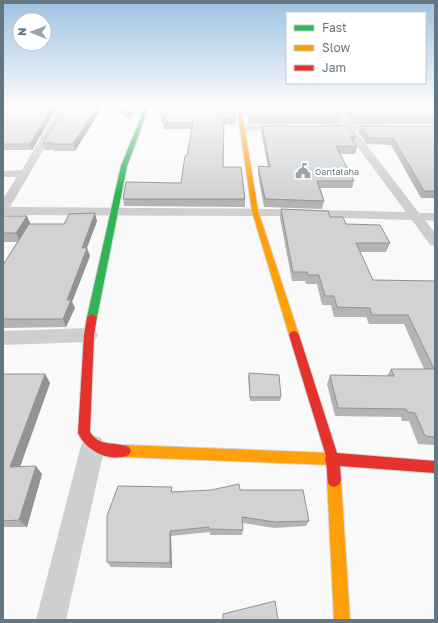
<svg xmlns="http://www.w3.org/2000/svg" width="438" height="623" font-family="'Golos Text',sans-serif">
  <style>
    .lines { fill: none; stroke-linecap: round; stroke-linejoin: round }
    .fast-casing { stroke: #d5d6d7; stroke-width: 2 }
    .slow-casing { stroke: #d5d6d7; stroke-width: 2 }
    .jam-casing { stroke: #d5d6d7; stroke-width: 2 }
    .street { fill: #cecfd0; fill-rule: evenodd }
    .fast { fill: #30b455; fill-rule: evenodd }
    .slow { fill: #ff9f0a; fill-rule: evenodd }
    .jam { fill: #e5322d; fill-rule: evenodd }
    .wall { fill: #b3b5b5 }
    .shaded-wall { fill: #929394 }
    .building { fill: #d0d2d3; stroke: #929394 }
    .labels { text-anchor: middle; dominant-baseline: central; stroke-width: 4; stroke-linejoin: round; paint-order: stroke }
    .far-poi-label { font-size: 9px; fill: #657683; stroke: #fff; text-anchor: start }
  </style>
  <rect width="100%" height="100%" fill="#f9f9f9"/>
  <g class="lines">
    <defs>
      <path id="fast" d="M145 107H149L127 166 97 317 92 320 87 317 121 166Z"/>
      <g id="slow">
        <path d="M237 107H241L258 211 299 335 297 338H291L289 335 252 211Z"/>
        <path d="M125 445 331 453 335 455 337 459 335 463 331 465 125 457 121 455 119 451 121 447Z"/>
        <path d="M334 473 339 475 341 480 350 620H334L327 480 329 475Z"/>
      </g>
      <g id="jam">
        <path d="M92 314 97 317 94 335 90 432C100 448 115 441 129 447L131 451 129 455C110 463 86 451 78 433L84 335 87 317Z"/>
        <path d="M294 331 297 332 299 335 337 453 435 461V473L340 466 341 480 339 485 334 487 329 485C326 476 328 467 325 459L326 456 289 335 291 332Z"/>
      </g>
    </defs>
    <use href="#fast" class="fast-casing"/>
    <use href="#slow" class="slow-casing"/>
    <use href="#jam" class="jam-casing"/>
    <g class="street">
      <path d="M59 107H67L54 132 10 207 273 209 406 212 345 130H325L321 127 325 124H342L331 107H339L351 124 386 125 387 127 383 130H355L419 213H435V221L425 220 435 233V246L430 245 412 220 273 216 3 215V199L17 177H3V171L22 170Z"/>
      <path d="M285 124 288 125 289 127 288 129 242 131 238 128 242 125Z"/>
      <path d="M89 328 95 330 98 335 95 340 89 342 3 345V331Z"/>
      <path d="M93 435 101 438 105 446 66 620H36L81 446 85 438Z"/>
    </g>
    <use href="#fast" class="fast"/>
    <use href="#slow" class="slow"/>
    <use href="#jam" class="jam"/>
  </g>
  <g class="wall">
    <path d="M3 107H57L32 150H3Z"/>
    <path d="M109 107H135L130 119Z"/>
    <path d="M245 107H334L341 118 340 124H249Z"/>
    <path d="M341 107H435V124H352Z"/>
    <path d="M100 111 75 151H54V150H45L43 143Z"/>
    <path d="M161 117 235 119V125L224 124 223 167 245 199V207L124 206 123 199 181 183 192 129H164L163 123H162Z"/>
    <path d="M262 126 355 137 354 143 357 147 355 154H339L354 181 352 188H320L324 201 322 209 264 207 258 174V166L268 167 261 132Z"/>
    <path d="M360 126H435V198H421L391 145 367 144 358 132Z"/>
    <path d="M281 209 330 217 390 243 386 252H360L373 280 435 281V445L418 444 409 421H402L401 417 335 416 327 384 330 375 387 376 391 369H424L404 324H369L366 317H334L331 305H322L317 284H306L305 281H292L280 218Z"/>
    <path d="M3 216H27L30 224H64L97 221 87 248 90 256 72 302 75 308 66 327 3 328V265L17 242H3Z"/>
    <path d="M249 373 281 397 280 401H250L248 378Z"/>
    <path d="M3 374H45L50 383 20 467 42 474 27 527H3Z"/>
    <path d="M240 490 309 521 306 526 274 528 243 523V530L242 535H210V532L171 536 172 568 111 567 107 562 173 492Z"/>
  </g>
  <g class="shaded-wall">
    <path d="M52 107H57L32 150 30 144Z"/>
    <path d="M97 107H99L100 111 75 151 73 144Z"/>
    <path d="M132 107H135L130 119 129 112Z"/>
    <path d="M95 213 97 221 85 253 87 248 90 256 72 302 75 308 66 327 63 319 67 300 82 248Z"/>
    <path d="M27 216 31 225 20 242 16 233Z"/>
    <path d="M45 374 50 383 17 475 10 467Z"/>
    <path d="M36 466 42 474 27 527 19 520Z"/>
    <path d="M170 531 171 536 172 568 170 563Z"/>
  </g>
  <g class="building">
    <path d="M3 107H52L30 144H3Z"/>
    <path d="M80 107H97L73 144H52L53 143H43L63 109H79Z"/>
    <path d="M119 107H132L129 112Z"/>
    <path d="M164 107H233L235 119H224L223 167H241L245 199H123L126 182 181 183 185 156H187L193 123H163L165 117H161Z"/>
    <path d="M247 107H334L341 118H249Z"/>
    <path d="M346 107H435V118H353Z"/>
    <path d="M262 126H347L355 137H350L357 147 336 146 354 181H317L324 201 265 199 258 166 270 167Z"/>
    <path d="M360 126H435V191H424L393 138H369Z"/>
    <path d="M281 209 328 211 330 217H343L346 224 380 225 390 243H356L373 280 435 281V437L425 436 415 413 408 412 406 409 338 408 330 375 394 376 391 369H434L408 315H372L370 308 337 307 334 296H325L319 275H308L307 272H293Z"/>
    <path d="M95 213 82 248H87L67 300H71L63 319H3V265L29 224H64L69 214Z"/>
    <path d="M3 216H27L16 233H3Z"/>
    <path d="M249 373 279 375 281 397H250Z"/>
    <path d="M3 374H45L10 467 36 466 19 520 3 521Z"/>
    <path d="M239 484 240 490H303L309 521 275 522 242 517 243 530 209 529V527L170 531V563L107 562V516L118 486 172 487 171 492 211 490Z"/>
    <path d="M275 601 278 620H223V614Z"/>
  </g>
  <linearGradient id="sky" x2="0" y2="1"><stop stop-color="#9dc2e2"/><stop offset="0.55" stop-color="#fcfcfc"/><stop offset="1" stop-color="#fcfcfc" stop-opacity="0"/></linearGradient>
  <rect width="438" height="194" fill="url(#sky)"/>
  <defs>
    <symbol id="civic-bare" viewBox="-9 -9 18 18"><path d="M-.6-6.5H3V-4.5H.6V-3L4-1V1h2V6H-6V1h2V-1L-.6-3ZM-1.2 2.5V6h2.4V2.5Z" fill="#99a4ac" stroke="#fff" stroke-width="2.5" paint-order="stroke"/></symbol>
  </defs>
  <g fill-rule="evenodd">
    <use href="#civic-bare" x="292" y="160" width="22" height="22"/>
  </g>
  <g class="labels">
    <g class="far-poi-label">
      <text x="315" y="171">Gantalaha</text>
    </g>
  </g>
  <rect width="438" height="623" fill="none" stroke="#657683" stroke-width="8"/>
  <rect x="286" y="12" width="140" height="72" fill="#ffffff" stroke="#c1c8cd"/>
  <rect x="294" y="25" width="20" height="6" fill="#30b455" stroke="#c1c8cd"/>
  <text x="322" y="32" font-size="12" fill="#657683">Fast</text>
  <rect x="294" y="45" width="20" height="6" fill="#ff9f0a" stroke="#c1c8cd"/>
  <text x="322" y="52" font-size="12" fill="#657683">Slow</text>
  <rect x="294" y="65" width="20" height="6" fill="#e5322d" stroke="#c1c8cd"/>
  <text x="322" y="72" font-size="12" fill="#657683">Jam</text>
  <g transform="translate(32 32) rotate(271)"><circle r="19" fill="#ffffff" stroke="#c1c8cd"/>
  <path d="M0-3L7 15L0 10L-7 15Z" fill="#99a4ac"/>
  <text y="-6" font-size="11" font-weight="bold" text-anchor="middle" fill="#657683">N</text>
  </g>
</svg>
